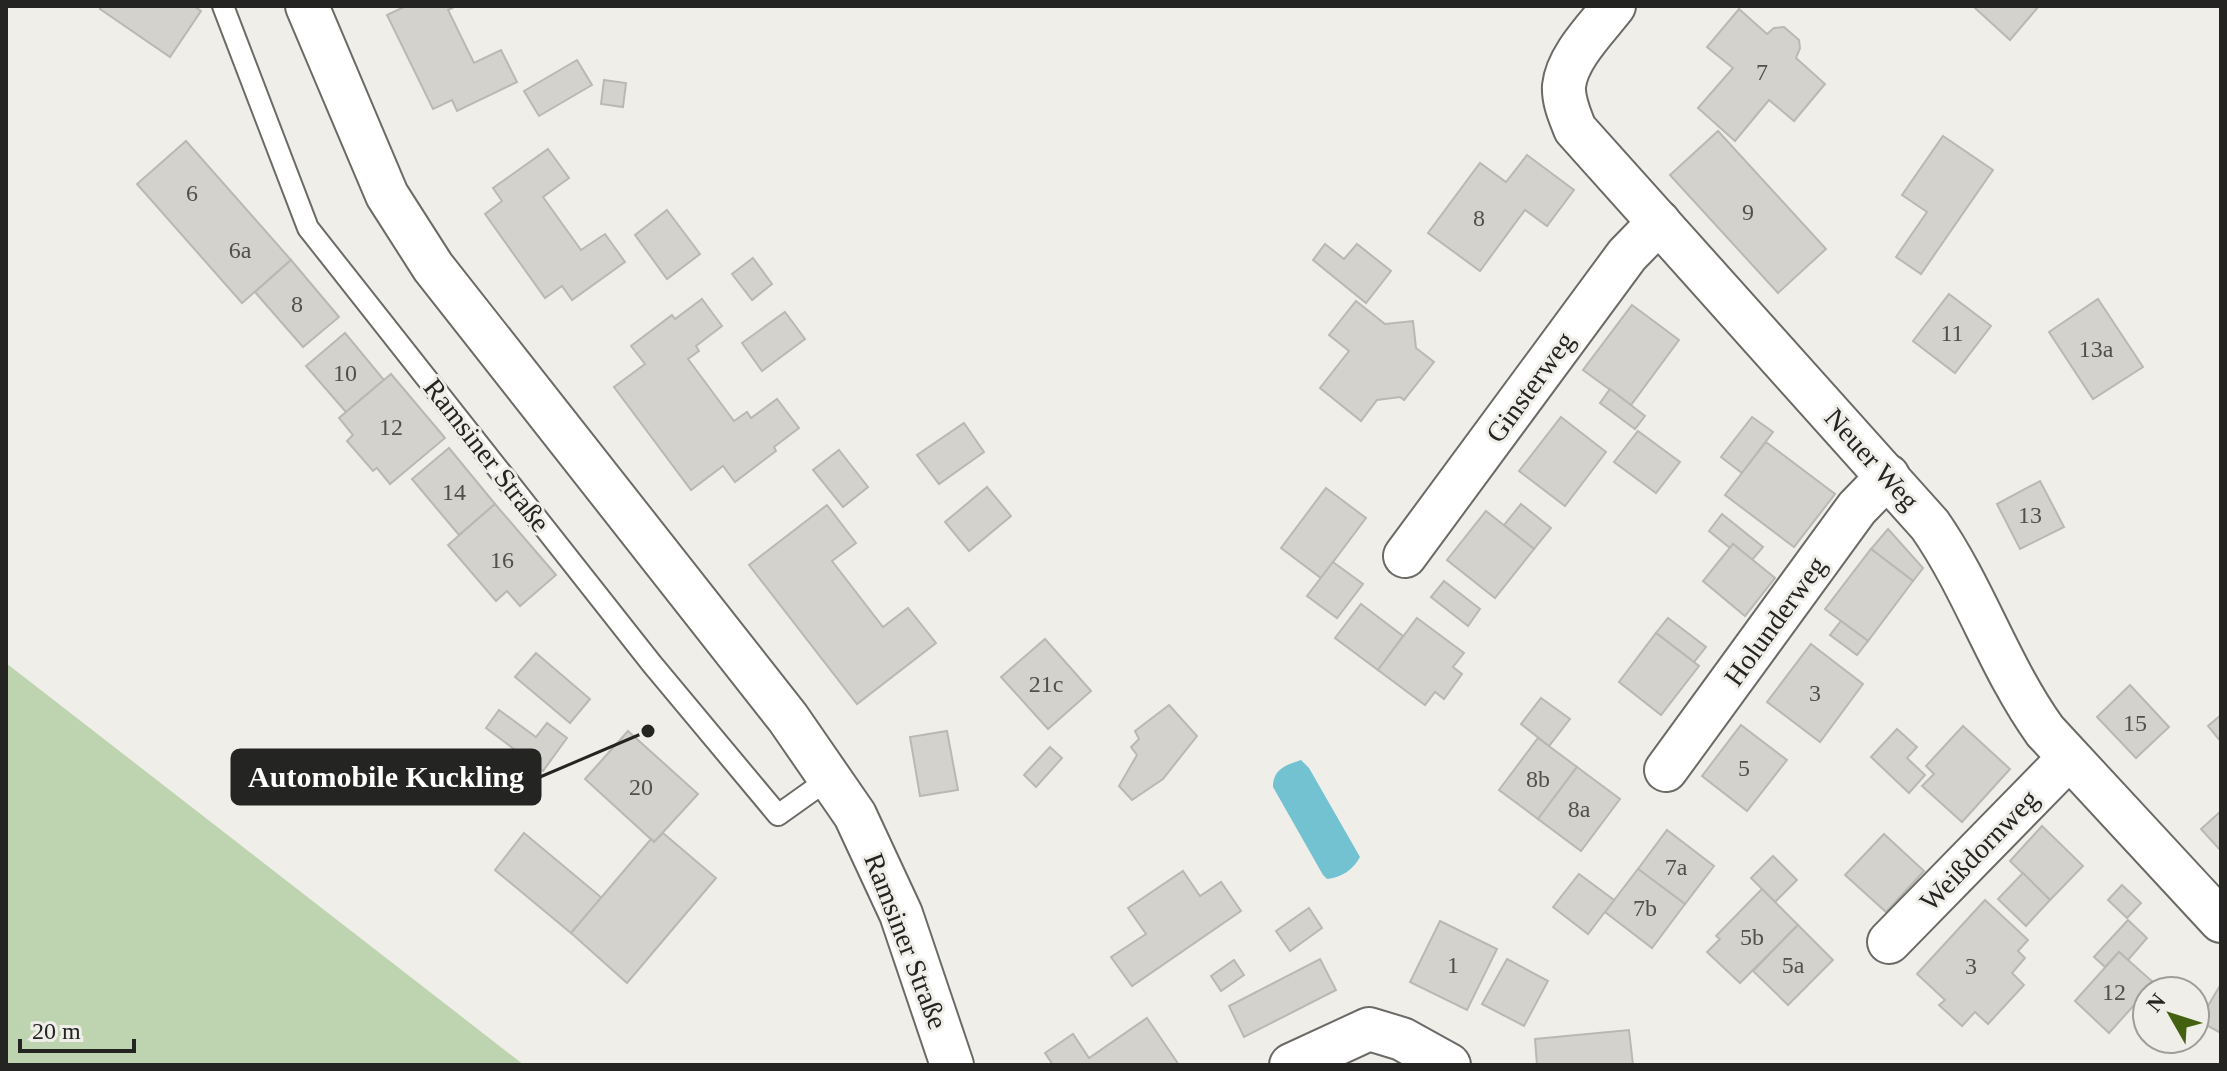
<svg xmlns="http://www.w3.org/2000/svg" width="2227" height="1071" font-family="Georgia,serif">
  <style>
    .green { fill: #bed4b0 }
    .water { fill: #73c2d2 }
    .building { fill: #d4d2cd; stroke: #bab8b3; stroke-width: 2 }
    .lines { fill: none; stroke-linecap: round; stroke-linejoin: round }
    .service-casing { stroke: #6c6a66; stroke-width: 24 }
    .minor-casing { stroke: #6c6a66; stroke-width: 46 }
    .service { stroke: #fff; stroke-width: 20 }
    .minor { stroke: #fff; stroke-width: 42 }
    .labels { text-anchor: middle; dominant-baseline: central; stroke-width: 6; stroke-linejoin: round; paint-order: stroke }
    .number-label { font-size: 24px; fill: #50504d }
    .street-label { font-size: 28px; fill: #242422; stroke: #f0eee9 }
    .leader { fill: none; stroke: #242422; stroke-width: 3 }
    .callout-dot { fill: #242422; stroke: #f0eee9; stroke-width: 3 }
    .callout { fill: #242422; stroke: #242422; stroke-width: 3 }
    .callout-label { font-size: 30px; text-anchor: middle; font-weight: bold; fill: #fff }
  </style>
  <rect width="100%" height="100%" fill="#f0eee9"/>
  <path class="green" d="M6 663 524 1065H6Z"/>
  <path class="water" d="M1301 760 1309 768 1360 857C1354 869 1341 878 1327 879L1323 875 1273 787C1273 769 1286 765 1301 760Z"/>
  <g class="building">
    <path d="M102 6H194L201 11 170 57 100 9Z"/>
    <path d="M406 6H456L448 10 474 63 501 50 517 82 457 111 452 100 433 109 387 15Z"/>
    <path d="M1977 6H2039L2010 40 1975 8Z"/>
    <path d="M1739 9 1767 34 1774 28 1784 27 1799 40 1800 48 1796 58 1825 84 1794 121 1769 100 1735 141 1698 108 1733 68 1707 47Z"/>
    <path d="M577 60 592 85 539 116 524 91Z"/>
    <path d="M604 80 626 83 623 107 601 104Z"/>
    <path d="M1718 131 1826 249 1778 293 1670 175Z"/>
    <path d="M1943 136 1993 170 1921 274 1896 257 1927 212 1902 195Z"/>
    <path d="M186 141 291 260 242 303 137 184Z"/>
    <path d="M548 149 569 178 543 197 581 250 605 234 625 262 572 300 562 286 545 298 485 214 502 201 493 188Z"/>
    <path d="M1527 155 1574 190 1547 226 1525 210 1480 271 1428 233 1480 163 1506 182Z"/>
    <path d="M667 210 700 254 667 279 635 235Z"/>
    <path d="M1325 244 1344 259 1357 244 1391 271 1366 303 1313 260Z"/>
    <path d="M753 258 772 284 752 300 732 274Z"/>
    <path d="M291 260 339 317 303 347 255 292Z"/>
    <path d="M1949 294 1991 326 1955 373 1913 341Z"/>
    <path d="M702 299 722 326 696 346 699 351 688 359 734 421 747 412 751 418 777 399 799 428 774 447 776 451 735 482 723 466 691 490 614 387 645 364 631 346 672 315 675 319Z"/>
    <path d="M2098 299 2143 367 2093 399 2049 332Z"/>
    <path d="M1356 301 1385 324 1413 321 1416 348 1434 362 1404 400 1400 397 1377 400 1361 421 1320 388 1349 351 1329 335Z"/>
    <path d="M1632 305 1679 340 1631 405 1583 370Z"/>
    <path d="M785 312 805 339 762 371 742 343Z"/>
    <path d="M345 333 384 380 346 412 306 366Z"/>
    <path d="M391 374 445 438 390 484 377 468 373 471 347 441 353 435 339 418Z"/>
    <path d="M1610 389 1645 416 1635 429 1600 403Z"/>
    <path d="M1561 417 1606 452 1565 506 1519 471Z"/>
    <path d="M1752 417 1773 432 1742 473 1721 457Z"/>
    <path d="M964 423 984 452 939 484 917 455Z"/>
    <path d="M1638 431 1680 462 1656 493 1614 462Z"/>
    <path d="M1766 442 1835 494 1794 547 1725 495Z"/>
    <path d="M449 448 495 504 459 535 412 479Z"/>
    <path d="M839 450 868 487 843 507 813 470Z"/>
    <path d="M2040 481 2064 527 2020 549 1997 504Z"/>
    <path d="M987 487 1011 516 969 551 945 522Z"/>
    <path d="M1326 488 1366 518 1321 578 1281 548Z"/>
    <path d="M495 504 556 575 520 606 507 591 496 601 448 545Z"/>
    <path d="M1521 504 1551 528 1534 549 1504 525Z"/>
    <path d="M827 505 856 543 832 561 883 627 908 608 936 643 857 704 749 565Z"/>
    <path d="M1486 511 1534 549 1495 598 1447 560Z"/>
    <path d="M1722 514 1763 547 1752 560 1733 544 1730 548 1709 531Z"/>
    <path d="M1888 529 1923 568 1913 581 1871 549Z"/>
    <path d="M1733 544 1775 578 1745 616 1703 581Z"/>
    <path d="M1871 549 1913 581 1868 641 1825 609Z"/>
    <path d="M1333 562 1363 584 1337 618 1307 596Z"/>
    <path d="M1444 581 1480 609 1468 626 1431 597Z"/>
    <path d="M1361 604 1403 636 1378 670 1335 638Z"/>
    <path d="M1417 618 1464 653 1453 667 1462 674 1444 699 1435 692 1425 705 1378 670Z"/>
    <path d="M1668 618 1706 647 1694 662 1656 633Z"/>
    <path d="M1841 621 1868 641 1857 655 1830 635Z"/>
    <path d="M1656 633 1699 666 1661 715 1619 682Z"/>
    <path d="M1045 639 1091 691 1048 729 1001 677Z"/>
    <path d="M1811 644 1863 684 1820 742 1767 702Z"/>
    <path d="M536 653 590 699 570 723 515 677Z"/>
    <path d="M2130 685 2169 727 2136 758 2097 717Z"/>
    <path d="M1541 698 1570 719 1549 746 1521 724Z"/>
    <path d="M1169 705 1197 736 1163 779 1132 800 1119 786 1137 755 1131 747 1139 739 1135 731Z"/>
    <path d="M499 710 536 737 547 723 567 738 543 771 486 728Z"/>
    <path d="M2221 715V742L2208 726Z"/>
    <path d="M1741 725 1787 760 1747 811 1702 776Z"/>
    <path d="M1963 726 2010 769 1962 822 1922 786 1934 774 1926 766Z"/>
    <path d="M1897 729 1917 747 1907 758 1925 775 1909 793 1871 757Z"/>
    <path d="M628 731 698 794 654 842 585 779Z"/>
    <path d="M947 731 958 790 920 796 910 737Z"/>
    <path d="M1538 738 1577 767 1538 819 1499 790Z"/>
    <path d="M1050 747 1062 758 1036 787 1024 775Z"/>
    <path d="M1577 767 1620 799 1581 851 1538 819Z"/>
    <path d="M2221 811V851L2201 829Z"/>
    <path d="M2042 826 2083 866 2050 900 2010 861Z"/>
    <path d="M1667 830 1714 866 1685 904 1638 869Z"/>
    <path d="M524 833 602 898 571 933 495 870Z"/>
    <path d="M663 833 716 878 627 983 571 933 651 839 654 842Z"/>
    <path d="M1884 834 1924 871 1886 912 1845 875Z"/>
    <path d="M1773 856 1797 880 1775 902 1751 878Z"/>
    <path d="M1638 869 1685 904 1652 948 1605 912Z"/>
    <path d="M1183 871 1200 896 1221 882 1241 911 1132 986 1111 957 1146 934 1128 908Z"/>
    <path d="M2023 873 2050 900 2026 926 1998 899Z"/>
    <path d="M1579 874 1614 900 1588 934 1553 907Z"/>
    <path d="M2122 885 2141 903 2127 918 2108 900Z"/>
    <path d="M1762 889 1798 925 1740 983 1707 952 1720 939 1716 936Z"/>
    <path d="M1985 900 2028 940 2018 951 2025 958 2012 973 2024 985 1988 1024 1975 1012 1962 1026 1939 1005 1945 1000 1917 974Z"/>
    <path d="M1309 908 1322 928 1290 951 1276 931Z"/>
    <path d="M2128 920 2147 938 2128 960 2119 952 2105 967 2094 957Z"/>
    <path d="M1440 921 1497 949 1467 1010 1410 982Z"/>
    <path d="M1798 925 1833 960 1788 1005 1753 971Z"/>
    <path d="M2119 952 2154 983 2109 1033 2075 1001Z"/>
    <path d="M1320 959 1336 990 1244 1037 1229 1006Z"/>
    <path d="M1507 959 1548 981 1524 1026 1482 1004Z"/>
    <path d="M1234 960 1244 975 1221 991 1211 976Z"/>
    <path d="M2221 984V1033L2199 1021Z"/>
    <path d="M1147 1018 1179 1065H1053L1045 1053 1073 1034 1089 1058Z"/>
    <path d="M1629 1030 1633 1065H1537L1535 1039Z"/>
  </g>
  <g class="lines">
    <defs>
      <path id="service" d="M223 6 308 228 652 664 778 815 830 778"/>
      <g id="minor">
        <path d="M307 6 387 195 433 267 788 718 855 815 901 914 952 1065"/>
        <path d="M1614 6C1597 28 1567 57 1564 86 1563 101 1570 116 1575 129L1930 525C1975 590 1999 667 2045 731L2221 921"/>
        <path d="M1405 556 1627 255 1659 222"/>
        <path d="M1666 770 1857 508 1888 476"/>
        <path d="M1889 942 2069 758"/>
        <path d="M1291 1065 1369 1029 1402 1039 1449 1065"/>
      </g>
    </defs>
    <use href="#service" class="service-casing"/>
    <use href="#minor" class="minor-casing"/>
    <use href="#service" class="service"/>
    <use href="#minor" class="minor"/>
  </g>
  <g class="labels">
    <g class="number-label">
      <text x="1762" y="72">7</text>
      <text x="192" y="193">6</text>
      <text x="1748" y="212">9</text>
      <text x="1479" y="218">8</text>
      <text x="240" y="250">6a</text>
      <text x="297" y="304">8</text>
      <text x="1952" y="333">11</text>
      <text x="2096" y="349">13a</text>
      <text x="345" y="373">10</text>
      <text x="391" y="427">12</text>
      <text x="454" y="492">14</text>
      <text x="2030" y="515">13</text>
      <text x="502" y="560">16</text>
      <text x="1046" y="684">21c</text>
      <text x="1815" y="693">3</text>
      <text x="2135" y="723">15</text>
      <text x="1744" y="768">5</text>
      <text x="1538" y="779">8b</text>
      <text x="641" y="787">20</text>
      <text x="1579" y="809">8a</text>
      <text x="1676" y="867">7a</text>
      <text x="1645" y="908">7b</text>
      <text x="1752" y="937">5b</text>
      <text x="1453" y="965">1</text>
      <text x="1793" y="965">5a</text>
      <text x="1971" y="966">3</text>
      <text x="2114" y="992">12</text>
    </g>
    <g class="street-label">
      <text transform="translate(1530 387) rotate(-54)">Ginsterweg</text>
      <text transform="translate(487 455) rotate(52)">Ramsiner Straße</text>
      <text transform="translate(1872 459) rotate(48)">Neuer Weg</text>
      <text transform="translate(1775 621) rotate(-54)">Holunderweg</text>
      <text transform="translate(1979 850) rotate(-46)">Weißdornweg</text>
      <text transform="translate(906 941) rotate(69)">Ramsiner Straße</text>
    </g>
  </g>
  <path class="leader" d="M648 731L540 777"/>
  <circle class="callout-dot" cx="648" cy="731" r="8"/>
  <rect class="callout" x="232" y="750" width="308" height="54" rx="8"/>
  <g class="callout-label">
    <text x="386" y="787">Automobile Kuckling</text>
  </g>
  <rect width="2227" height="1071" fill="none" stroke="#242422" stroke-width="16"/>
  <g transform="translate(2171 1015) rotate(309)"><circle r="38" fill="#f0eee9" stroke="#9e9d99" stroke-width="2"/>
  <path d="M0-6L14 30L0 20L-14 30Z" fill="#446112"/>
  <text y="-12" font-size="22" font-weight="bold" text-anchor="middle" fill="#242422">N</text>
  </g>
  <path d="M20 1039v12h114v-12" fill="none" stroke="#242422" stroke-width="4"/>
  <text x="32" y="1039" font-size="24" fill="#242422" stroke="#f0eee9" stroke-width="6" paint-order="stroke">20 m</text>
</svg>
